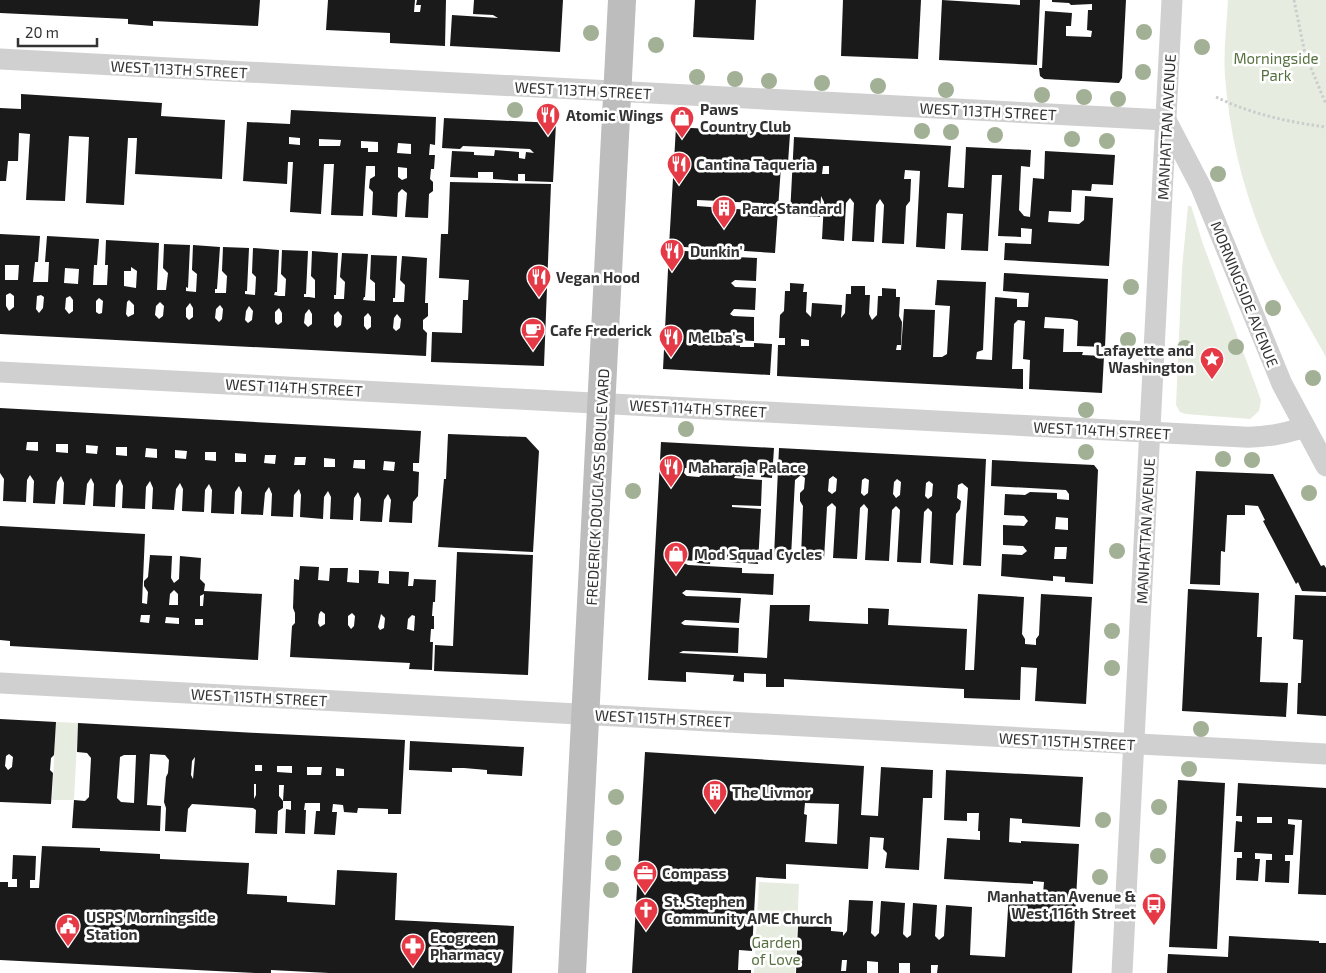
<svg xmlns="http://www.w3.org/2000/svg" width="1326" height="973" font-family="'Exo 2',sans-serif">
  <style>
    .green { fill: #e6ecdf }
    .building { fill: #1a1a1a; fill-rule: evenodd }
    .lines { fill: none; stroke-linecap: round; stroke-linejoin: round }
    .path { stroke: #cdcdcd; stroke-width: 3; stroke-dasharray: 2.5 2.5; stroke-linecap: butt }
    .minor { stroke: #d0d0d0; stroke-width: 21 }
    .secondary { stroke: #bdbdbd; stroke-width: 28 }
    .tree { fill: #a2b095 }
    .labels { text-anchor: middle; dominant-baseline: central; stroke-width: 5; stroke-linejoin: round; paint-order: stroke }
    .park-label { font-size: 15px; fill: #56703f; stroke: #fff }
    .street-label { font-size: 15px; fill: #333; stroke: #fff }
    .poi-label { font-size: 15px; font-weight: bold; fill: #333; stroke: #fff; text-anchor: start }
  </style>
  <rect width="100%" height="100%" fill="#fff"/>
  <g class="green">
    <path d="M1228 0H1326V357C1304 317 1279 278 1262 235 1242 185 1229 131 1225 76 1223 51 1227 25 1228 0Z"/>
    <path d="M1188 206H1191L1192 209 1203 244 1261 400 1259 411 1250 419 1186 414 1180 412 1176 405 1182 268Z"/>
    <path d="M56 722 78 723 74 800H52Z"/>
    <path d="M759 882 799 884 795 973H754Z"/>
  </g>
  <g class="building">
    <path d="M0 0H260L258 26 153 21V26L128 24V19L0 13Z"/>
    <path d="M328 0H415L414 12H420L421 5H416L417 0H446L445 46 390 43V33L326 30Z"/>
    <path d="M474 0H563L560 52 450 46 452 15 498 18 493 15 473 14Z"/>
    <path d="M695 0H756L754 40 693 37Z"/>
    <path d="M843 0H921L918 59 841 56Z"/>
    <path d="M942 0 1020 5V0H1040L1037 65 939 60Z"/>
    <path d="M1052 0H1126L1122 78 1119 83 1044 79 1040 76 1039 68H1042L1045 11 1072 13 1071 26H1066V36L1091 37 1092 31 1087 30 1088 10H1092V4L1071 5 1069 3 1052 2Z"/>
    <path d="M21 94 162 103 161 116 225 120 222 179 135 174 137 138H128L124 205 86 203 89 137 69 136 65 201 26 200 30 134 19 133 18 161H8L6 181H0V108L21 109Z"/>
    <path d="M291 110 436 117 435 145 430 144 429 155H435L434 169H431L430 179 433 182V191L429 194 428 218 405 217 407 193 402 189 398 193 397 217 372 215 373 192 369 188 370 179 375 176V166H366L363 216 331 215 334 164H324L321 214 290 212 293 162H288L287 184 243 181 247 122 290 124ZM289 137 300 138V145L289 144ZM319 139 341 140 340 146H319ZM361 141 378 142V152H368V148H361ZM398 143 411 144V154L397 153ZM398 167 407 168V178L402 180 398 177Z"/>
    <path d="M444 118 556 123 553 182 525 181V174H518V181L493 179V172H478V178L450 177 452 151 474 152V155L494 156 495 150 519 152V158L525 159 526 152 534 153 530 149 463 146 460 149 442 148Z"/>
    <path d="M676 127 790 134 788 163 701 159 695 162H699V169L765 172V165L781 166 775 253 669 246ZM724 199H733L735 202 763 203V211L697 206V200L720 201Z"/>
    <path d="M794 137 951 146 948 187 964 188 966 147 1031 150 1030 167 1021 166 1019 210 1024 216 1030 217 1033 178 1044 179 1045 151 1115 155 1113 185 1092 184 1091 191 1072 190 1071 212 1049 211 1048 222 1079 224 1084 220 1085 196 1113 198 1109 266 1004 260 1005 243 1031 244 1032 229 1021 228V237L998 236 1002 175H992L988 251 961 250 963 214 947 213 945 249 916 247 920 171 905 170 904 179H911L910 201 906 206 904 244 882 243 884 205 880 199 876 205 874 242 852 241 854 203 850 198 846 203 844 241 822 239 824 202 821 196 820 217 790 215ZM823 166H829V174H822Z"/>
    <path d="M450 182 551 184 544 366 431 362 432 332 462 333 463 300H468L469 280 439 278 441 234H448Z"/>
    <path d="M0 234 40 236 38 262H35L33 282H48L49 262H45L47 236 99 239 97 265H94L93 285H107L108 265H105L106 240 159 243 157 290H166L168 273 163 268 164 244 190 245 188 288 186 287V291L196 292 197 274 192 270 193 245 220 247 217 289H215V293H226L227 276 222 271 223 247 249 248 247 291H245V294L255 295 256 277 252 273 253 248 279 250 277 292H275L274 295 279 296H285L286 279 281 274 282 250 308 251 306 294H304V297H309L315 298V280L311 276 312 251 338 253 336 295H334V299H344L345 282 340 277 342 253 368 254 365 297H364L363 300 375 301V283L370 279 371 255 397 256 395 298H393V302H404L405 285 400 280 402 256 427 258 425 303H428V316L423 320V329L427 333 426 356 0 334ZM5 265H19L18 280H5ZM131 267 137 271 136 288 124 286V271H131ZM65 268 79 269 78 284 64 283ZM10 293 14 296V307L9 311 6 306V295ZM41 295 44 297 43 308 39 313 36 309 37 296ZM70 296 73 300V311L69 314 65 309 66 298ZM99 298 103 301 102 313 99 314 96 312V301ZM129 300 134 305V314L128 317 126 314 127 302ZM160 302 164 306 163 316 159 319 155 315 156 306ZM190 303 193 308V317L189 320 186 317V308ZM220 305 223 309 222 319 219 322 215 318 216 309ZM249 306 253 311 252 320 248 323 245 320 246 311ZM279 308 282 313V322L278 325 275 322V312ZM309 309 312 314V324L308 327 304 323 305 314ZM338 311 342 316 341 325 337 328 334 325V315ZM368 313 371 317V327L367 330 364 326V317ZM397 314 401 319 400 328 396 331 393 328 394 318Z"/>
    <path d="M669 250 733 254 736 257 757 258 756 281 735 280 731 283 735 287 756 288 755 310 734 309 730 314 733 316 754 317V341L732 340 729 342H740V347H754V343L772 344 770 375 663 369Z"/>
    <path d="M1004 273 1108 279 1105 347 1077 346 1078 321 1072 319 1045 317 1044 328 1064 329 1063 352H1083L1082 355 1104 356 1102 393 1029 389 1030 360 1023 359 1025 321 1018 320 1014 324 1012 369H1023V389L777 376 778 345H785V338H779L780 315 784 311 785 291H790V283L804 284 803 292H807L806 312 811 317 812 303 842 305 841 318 845 313 846 294H851V286H865V295H870L869 314 872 320 877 315 878 296H882V288L896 289V297H900L899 316 902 322 901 345H897L896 350H901L904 309 935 310 933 357H942L947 354 950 306 935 305 937 280 986 282 983 350 977 352 976 359 992 360 995 297 1017 299V307H1028L1029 293 1003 291ZM801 339 809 340V346H801Z"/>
    <path d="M0 408 421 431 419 463H413V471L419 472 418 496 413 502 412 523 389 522 391 500 388 494 384 500 382 522 360 521 361 499 358 492 354 498 353 520 330 519 331 497 328 491 324 497 323 519 300 517 301 495 299 489 294 495 293 517 271 516 272 494 269 487 265 493 263 515 241 514 242 492 239 486 235 492 234 514 211 513 212 490 209 484 205 490 204 512 182 511 183 489 180 483 176 489 174 510 152 509 153 488 150 481 146 487 145 509 122 508 123 486 120 479 116 485 115 507 93 506 94 484 91 478 87 484 85 505 63 504 64 483 61 476 57 482 55 504 33 503 34 481 30 475 27 480 26 502 3 501 4 479 0 473ZM27 442H38V451L26 450ZM56 444H68V453L56 452ZM86 445 98 446 97 454 86 453ZM116 447H127V456L116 455ZM146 448 157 449V458L145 457ZM175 450 187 451 186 459 175 458ZM205 452H216V461L205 460ZM235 453 246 454V462H235ZM265 455H276L275 464 264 463ZM295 457H306L305 465H294ZM324 458 335 459V467H324ZM354 460H365V469L353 468ZM384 461 395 462 394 471 383 470Z"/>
    <path d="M448 434 526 437 539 451 533 552 438 547 444 479H446Z"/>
    <path d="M661 442 774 448 772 478 761 477V472L754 471 753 477 735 476 734 478 762 480 761 506 732 505V507L761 509 758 564 729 562 728 559 711 558 710 564 697 563 695 561 683 560 679 563H684L688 565 742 568V573L774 574 773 595 686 590 682 593 686 596 741 598 739 623 685 620 681 623 684 625 739 628 738 653 683 651 679 653 767 658 770 605H810L809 621 868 624V608L889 609 888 625 967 629 965 670H974L978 594 1024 597 1022 634 1025 639V644L1036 645V639L1039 635 1041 594 1092 597 1086 704 1035 701 1037 668 1021 667 1020 700 964 698V689L945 688 784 679V687H766V674L744 673V682L733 681 734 675 686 672V682L648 680ZM685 468H694L693 474H703L699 477 687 476 684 473Z"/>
    <path d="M779 448 986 459 981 566 963 565 968 488 962 483 958 485 957 498 961 501 960 509 956 514 953 565 930 563 932 512 928 508 924 512 921 563 897 562 900 510 896 506 892 510 889 561 865 560 868 509 864 504 860 508 857 559 833 558 836 507 832 503 827 507 824 559 801 557 803 506 800 501V493L804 489 805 478 801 475 795 480 791 557 774 556ZM833 476 837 479 836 491 832 494 828 491 829 479ZM865 478 869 480 868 493 864 496 861 493 862 480ZM897 479 901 482 900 495 896 498 893 494 894 482ZM929 481 933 484 932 496 928 499 925 496 926 483Z"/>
    <path d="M992 460 1094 465 1098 470 1093 584 1065 582V577L1053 576V581L1001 576 1002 554 1022 555 1027 551 1023 546 1003 545V525L1024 526 1028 521 1024 516 1004 515 1005 494 1025 495 1030 492 1057 493V499L1069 500V494L1066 490 991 486ZM1056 517 1068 518V530L1055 529ZM1055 547H1067L1066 559H1054Z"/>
    <path d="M1196 471 1273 474 1321 566 1324 565 1326 568V592L1302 591 1298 582 1296 584 1263 521 1265 520 1258 506 1245 505V515H1227L1225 552 1221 551 1220 585 1190 584Z"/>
    <path d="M0 526 145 534 142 603 147 604 148 592 144 586V581L148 577 150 555 172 556 171 578 174 583 179 579 180 556 201 558 200 579 205 584 204 591 262 594 258 660 10 646V641L0 640ZM174 590 178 594V605H169L170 594ZM204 594 203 606H200V596ZM141 615H150L149 623 140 622ZM166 617 179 618V624L165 623ZM195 619H203V625H195Z"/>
    <path d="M457 552 533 555 528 675 434 671 435 645 453 646Z"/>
    <path d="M300 566 319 567 318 580 329 581 330 568H348L347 582 359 583V570L379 571 378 583 389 584V571L409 572 408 586H413L414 579 436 580 435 602H433L432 616H434V629H431L430 642H433L432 670 409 669 410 663 290 657 292 626 295 623V613L293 608 294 579 299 580ZM321 611 325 614V624L320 627 318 623 319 614ZM352 613 355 616 354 626 351 629 348 625V616ZM381 614 385 618 384 628 380 630 378 627ZM412 615 415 616 414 631 407 629 408 619Z"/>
    <path d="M1188 589 1259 593 1257 637H1262L1260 682 1288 683 1286 717 1182 711Z"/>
    <path d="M1295 595 1326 596V716L1297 714 1298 683H1301L1303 640 1293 639Z"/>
    <path d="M0 719 56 722 54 755 51 758 50 770 53 773 51 804 0 802ZM9 754 13 757 12 767 8 770 5 766 6 756Z"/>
    <path d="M78 723 257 733 405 740 401 814H388V809L358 808 357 813 344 812 343 805 333 804 332 812H337L335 835 314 834 316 811H320V803H305L304 810H306L305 834 285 833 286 809 291 810V801H283L284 785H279V796L283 801V808L278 811 277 834 255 833 256 810 253 808 192 804 188 809 186 832 165 831 166 808 164 802 166 777 168 773 169 760 165 755 150 754 147 805 161 806 160 831 72 828 74 800 85 801 89 797 91 758 87 753 77 752ZM124 755H136L134 803 121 802 117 798 120 757ZM195 757 193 779 191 775 192 761ZM255 765H262V771H255ZM277 766H292V773L277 772ZM307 767H322L321 775H307ZM336 768 344 769V776H336ZM254 784H256V795L254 799Z"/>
    <path d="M410 741 524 747 522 776 487 774V770L464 768H452V772L409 770Z"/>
    <path d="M645 752 864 766 861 815 878 816 881 767 933 770 932 798H923L919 870 885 868 887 853 883 849 884 838 870 837 868 869 786 864V879L756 877 752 951 739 950 738 970H751V973H632ZM805 803 839 804 837 844 805 842 807 815 804 814Z"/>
    <path d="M946 770 1083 777 1080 827 1022 823V819L1010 818 1009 842 1021 843V841L1079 844 1072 973H937L938 965H931V973H910V963H899V973H878V962L867 961V973H796L798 926 831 927V931L843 932V936L847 931 849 900 873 901 871 933 875 937 879 933 881 901 905 903 903 934 907 938 911 935 913 903 937 905 935 936 939 940 944 936 946 905 972 907 970 955 1005 957 1009 893 1031 894 1033 897 1045 898 1047 895 1043 894 1044 882 1033 881V884L944 879 947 838 980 840V831H978L979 813H967V821L944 820ZM842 960H847L846 971H841Z"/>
    <path d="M1178 780 1225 783 1217 949 1169 947Z"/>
    <path d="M1238 783 1326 788V895L1298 894 1302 820 1288 819V824L1295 825 1293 855H1285V861H1290L1289 883 1265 882 1266 860H1272V854L1255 853V859H1260L1258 881 1236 880 1237 858H1242V852H1234L1236 821 1242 822V816H1236ZM1257 817H1272V823H1257Z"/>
    <path d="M42 846 100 848V851L160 854V859L249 863 247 894 287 896V902L335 905 337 870 397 873 395 920 514 926 512 973H329L271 970V973H255L0 960V882H8V887H17V879H12L13 855 36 856 35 880H30V888H39Z"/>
    <path d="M1229 936 1319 941V943H1326V973H1167L1168 954 1228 957Z"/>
  </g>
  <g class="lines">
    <g class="path">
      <path d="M1294 0 1305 54 1326 104"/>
      <path d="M1216 97C1251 114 1288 122 1326 127"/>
    </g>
    <g class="minor">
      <path d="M0 59 1166 120"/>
      <path d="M1166 120 1201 187 1282 384 1326 466"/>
      <path d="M0 372 1243 437C1265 438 1284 434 1305 427"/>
      <path d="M0 683 1326 754"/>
      <path d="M1122 973 1172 0"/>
    </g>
    <path class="secondary" d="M572 973 622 0"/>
  </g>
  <g class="tree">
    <circle cx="1144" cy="32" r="8"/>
    <circle cx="591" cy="33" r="8"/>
    <circle cx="656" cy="45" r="8"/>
    <circle cx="1202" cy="47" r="8"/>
    <circle cx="1143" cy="72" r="8"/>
    <circle cx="697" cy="77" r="8"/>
    <circle cx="735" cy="79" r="8"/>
    <circle cx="769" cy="81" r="8"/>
    <circle cx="822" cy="83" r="8"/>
    <circle cx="878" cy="86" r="8"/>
    <circle cx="946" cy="90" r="8"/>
    <circle cx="1042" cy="95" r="8"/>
    <circle cx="1084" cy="97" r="8"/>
    <circle cx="1118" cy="99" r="8"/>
    <circle cx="515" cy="110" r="8"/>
    <circle cx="922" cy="131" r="8"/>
    <circle cx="951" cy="132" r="8"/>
    <circle cx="995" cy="135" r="8"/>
    <circle cx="1072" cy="139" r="8"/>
    <circle cx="1107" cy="141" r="8"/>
    <circle cx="1218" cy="174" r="8"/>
    <circle cx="1131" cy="287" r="8"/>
    <circle cx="1273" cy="308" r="8"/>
    <circle cx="1128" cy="340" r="8"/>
    <circle cx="1236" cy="347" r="8"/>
    <circle cx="1185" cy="348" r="8"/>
    <circle cx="1313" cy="378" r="8"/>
    <circle cx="1086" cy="410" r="8"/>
    <circle cx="686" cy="429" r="8"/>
    <circle cx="1086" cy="452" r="8"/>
    <circle cx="1223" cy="459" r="8"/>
    <circle cx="1252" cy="460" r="8"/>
    <circle cx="633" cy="491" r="8"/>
    <circle cx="1309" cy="493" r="8"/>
    <circle cx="1117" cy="551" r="8"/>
    <circle cx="1112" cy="631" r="8"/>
    <circle cx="1112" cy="668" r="8"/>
    <circle cx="1201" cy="729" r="8"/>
    <circle cx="1189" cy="769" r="8"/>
    <circle cx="616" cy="797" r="8"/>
    <circle cx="1159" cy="807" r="8"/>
    <circle cx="1103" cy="820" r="8"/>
    <circle cx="614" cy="838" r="8"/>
    <circle cx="1158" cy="856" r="8"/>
    <circle cx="613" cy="863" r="8"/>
    <circle cx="1100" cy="877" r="8"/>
    <circle cx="611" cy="890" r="8"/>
  </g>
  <defs>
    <symbol id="restaurant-pin" viewBox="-11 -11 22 30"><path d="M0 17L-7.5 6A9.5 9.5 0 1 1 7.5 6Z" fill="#e63946" stroke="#fff"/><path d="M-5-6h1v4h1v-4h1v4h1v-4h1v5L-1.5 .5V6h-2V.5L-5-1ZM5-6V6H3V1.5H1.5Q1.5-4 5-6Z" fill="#fff"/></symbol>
    <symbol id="shop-pin" viewBox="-11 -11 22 30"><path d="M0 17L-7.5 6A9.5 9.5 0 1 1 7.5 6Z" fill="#e63946" stroke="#fff"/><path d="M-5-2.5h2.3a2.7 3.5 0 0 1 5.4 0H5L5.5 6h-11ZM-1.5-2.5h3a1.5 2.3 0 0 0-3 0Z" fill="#fff"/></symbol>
    <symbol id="building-pin" viewBox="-11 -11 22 30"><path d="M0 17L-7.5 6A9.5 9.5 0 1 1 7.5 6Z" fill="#e63946" stroke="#fff"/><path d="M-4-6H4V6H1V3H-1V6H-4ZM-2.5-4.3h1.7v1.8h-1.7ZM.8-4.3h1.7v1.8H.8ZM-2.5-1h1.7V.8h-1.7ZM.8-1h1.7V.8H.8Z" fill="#fff"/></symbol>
    <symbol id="cafe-pin" viewBox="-11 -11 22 30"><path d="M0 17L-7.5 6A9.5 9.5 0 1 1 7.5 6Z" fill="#e63946" stroke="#fff"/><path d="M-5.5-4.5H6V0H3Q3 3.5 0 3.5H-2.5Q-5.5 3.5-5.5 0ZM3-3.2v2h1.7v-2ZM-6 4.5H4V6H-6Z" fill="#fff"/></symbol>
    <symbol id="sight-pin" viewBox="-11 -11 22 30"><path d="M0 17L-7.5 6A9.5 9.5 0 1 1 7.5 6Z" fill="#e63946" stroke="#fff"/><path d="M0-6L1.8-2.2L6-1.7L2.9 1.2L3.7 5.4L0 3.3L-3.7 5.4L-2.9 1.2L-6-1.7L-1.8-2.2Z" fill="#fff"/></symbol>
    <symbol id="office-pin" viewBox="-11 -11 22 30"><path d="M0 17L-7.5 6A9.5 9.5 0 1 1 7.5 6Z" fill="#e63946" stroke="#fff"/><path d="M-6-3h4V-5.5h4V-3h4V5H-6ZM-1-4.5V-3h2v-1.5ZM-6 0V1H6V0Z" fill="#fff"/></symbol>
    <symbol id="bus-pin" viewBox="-11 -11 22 30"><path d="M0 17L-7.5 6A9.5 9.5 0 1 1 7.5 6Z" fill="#e63946" stroke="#fff"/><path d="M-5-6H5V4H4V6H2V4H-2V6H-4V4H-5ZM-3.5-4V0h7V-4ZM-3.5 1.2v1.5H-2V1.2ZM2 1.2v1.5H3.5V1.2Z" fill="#fff"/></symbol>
    <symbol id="church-pin" viewBox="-11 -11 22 30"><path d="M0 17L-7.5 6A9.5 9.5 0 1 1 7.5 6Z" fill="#e63946" stroke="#fff"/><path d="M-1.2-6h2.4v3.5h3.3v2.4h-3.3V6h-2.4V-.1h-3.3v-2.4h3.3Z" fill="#fff"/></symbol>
    <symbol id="civic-pin" viewBox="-11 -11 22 30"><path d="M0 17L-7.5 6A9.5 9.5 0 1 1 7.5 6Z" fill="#e63946" stroke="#fff"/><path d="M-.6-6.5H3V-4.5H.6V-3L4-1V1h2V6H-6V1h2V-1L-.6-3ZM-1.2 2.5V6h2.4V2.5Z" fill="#fff"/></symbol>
    <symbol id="pharmacy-pin" viewBox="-11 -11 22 30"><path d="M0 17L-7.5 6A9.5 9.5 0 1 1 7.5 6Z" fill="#e63946" stroke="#fff"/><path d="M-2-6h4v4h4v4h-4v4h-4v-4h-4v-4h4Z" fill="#fff"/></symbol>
  </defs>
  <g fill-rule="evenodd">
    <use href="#restaurant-pin" x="534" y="101" width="28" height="38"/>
    <use href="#shop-pin" x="668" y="104" width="28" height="38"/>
    <use href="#restaurant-pin" x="665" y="150" width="28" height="38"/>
    <use href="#building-pin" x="710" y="194" width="28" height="38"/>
    <use href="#restaurant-pin" x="658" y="237" width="28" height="38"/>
    <use href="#restaurant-pin" x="525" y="263" width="28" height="38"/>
    <use href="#cafe-pin" x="519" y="316" width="28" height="38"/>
    <use href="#restaurant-pin" x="657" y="323" width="28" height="38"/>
    <use href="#sight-pin" x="1198" y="345" width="28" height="38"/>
    <use href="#restaurant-pin" x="657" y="453" width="28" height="38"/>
    <use href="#shop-pin" x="662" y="540" width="28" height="38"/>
    <use href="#building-pin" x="701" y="778" width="28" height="38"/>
    <use href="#office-pin" x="631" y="859" width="28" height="38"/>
    <use href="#bus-pin" x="1140" y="891" width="28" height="38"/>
    <use href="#church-pin" x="632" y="896" width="28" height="38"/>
    <use href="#civic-pin" x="54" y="912" width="28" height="38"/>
    <use href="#pharmacy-pin" x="399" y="932" width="28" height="38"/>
  </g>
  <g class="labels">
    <g class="park-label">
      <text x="1276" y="58">Morningside<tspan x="1276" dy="17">Park</tspan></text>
      <text x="776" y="942">Garden<tspan x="776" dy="17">of Love</tspan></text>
    </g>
    <g class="street-label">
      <text transform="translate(179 69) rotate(3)">WEST 113TH STREET</text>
      <text transform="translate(583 90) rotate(3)">WEST 113TH STREET</text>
      <text transform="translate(988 111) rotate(3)">WEST 113TH STREET</text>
      <text transform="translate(1166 127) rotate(-87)">MANHATTAN AVENUE</text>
      <text transform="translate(1245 294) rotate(68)">MORNINGSIDE AVENUE</text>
      <text transform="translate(294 387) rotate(3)">WEST 114TH STREET</text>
      <text transform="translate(698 408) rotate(3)">WEST 114TH STREET</text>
      <text transform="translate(1102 430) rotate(3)">WEST 114TH STREET</text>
      <text transform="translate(597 487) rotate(-87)">FREDERICK DOUGLASS BOULEVARD</text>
      <text transform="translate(1145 531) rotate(-87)">MANHATTAN AVENUE</text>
      <text transform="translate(259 697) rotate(3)">WEST 115TH STREET</text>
      <text transform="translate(663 718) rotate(3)">WEST 115TH STREET</text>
      <text transform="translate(1067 741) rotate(3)">WEST 115TH STREET</text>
    </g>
    <g class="poi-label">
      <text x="700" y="109">Paws<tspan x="700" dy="17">Country Club</tspan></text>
      <text x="566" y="115">Atomic Wings</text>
      <text x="696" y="164">Cantina Taqueria</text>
      <text x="742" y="208">Parc Standard</text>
      <text x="690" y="251">Dunkin'</text>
      <text x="556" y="277">Vegan Hood</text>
      <text x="550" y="330">Cafe Frederick</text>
      <text x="688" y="337">Melba's</text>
      <text x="1194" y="350" text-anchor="end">Lafayette and<tspan x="1194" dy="17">Washington</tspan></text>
      <text x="688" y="467">Maharaja Palace</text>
      <text x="694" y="554">Mod Squad Cycles</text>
      <text x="732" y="792">The Livmor</text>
      <text x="662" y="873">Compass</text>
      <text x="1136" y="896" text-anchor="end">Manhattan Avenue &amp;<tspan x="1136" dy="17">West 116th Street</tspan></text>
      <text x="664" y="901">St. Stephen<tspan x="664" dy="17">Community AME Church</tspan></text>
      <text x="86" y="917">USPS Morningside<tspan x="86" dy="17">Station</tspan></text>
      <text x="430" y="937">Ecogreen<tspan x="430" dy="17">Pharmacy</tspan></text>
    </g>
  </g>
  <path d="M18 38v8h79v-8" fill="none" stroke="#333333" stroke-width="2.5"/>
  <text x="25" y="38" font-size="15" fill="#333333" stroke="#ffffff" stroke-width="4" paint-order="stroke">20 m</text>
</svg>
